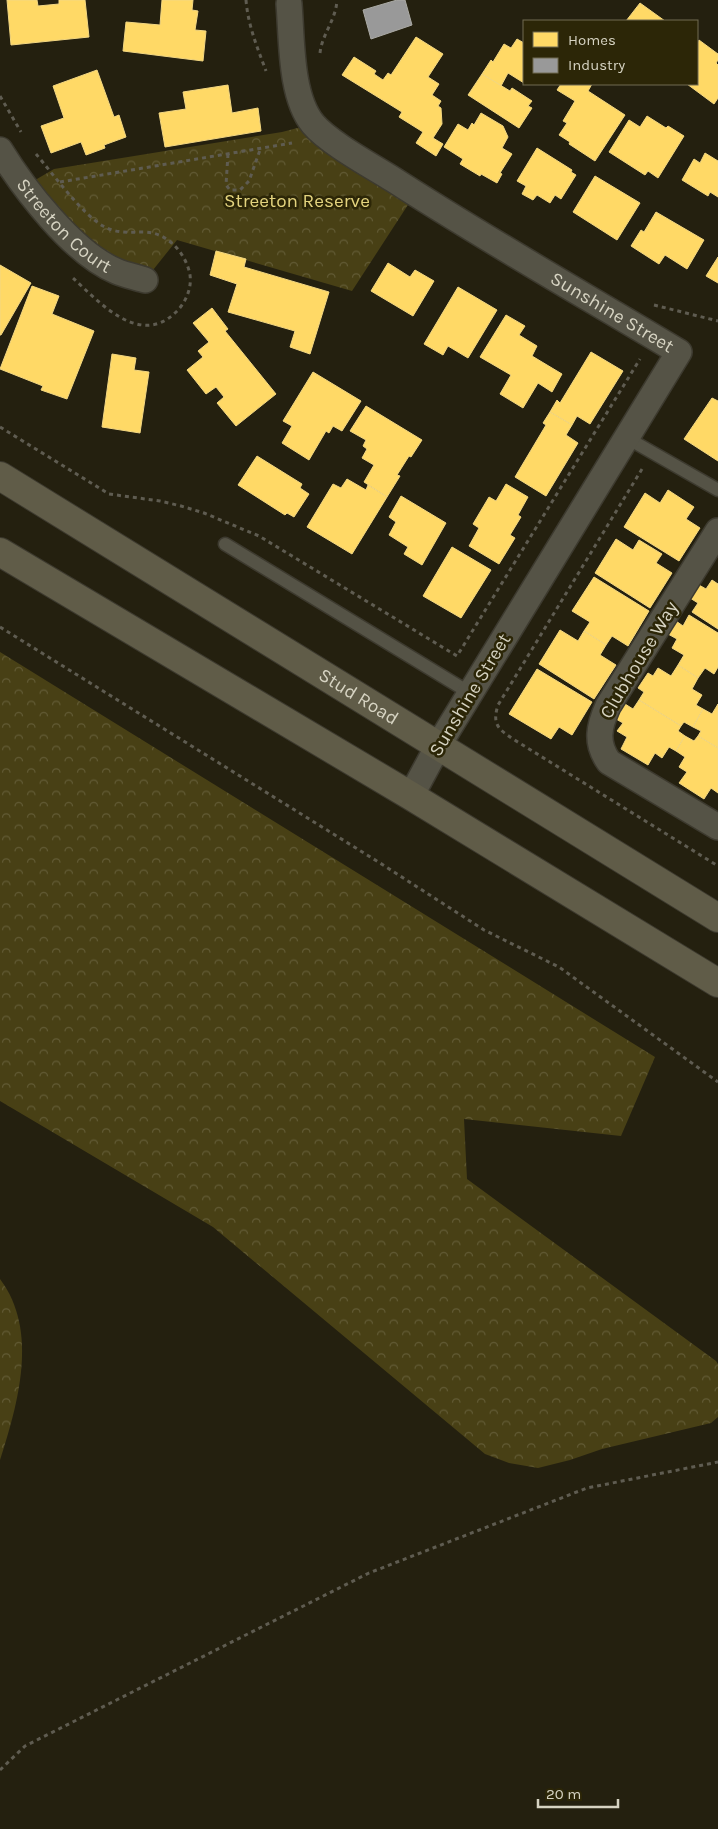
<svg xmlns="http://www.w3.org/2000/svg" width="718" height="1829" font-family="Karla,sans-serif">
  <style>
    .forest { fill: url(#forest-crowns) }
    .homes { fill: #ffd966; stroke: #f3d782 }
    .industry { fill: #999; stroke: #abaaa5 }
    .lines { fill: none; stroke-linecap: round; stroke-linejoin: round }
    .service-casing { stroke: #3d3a2f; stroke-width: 15 }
    .minor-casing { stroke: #3d3a2f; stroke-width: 28 }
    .trunk-casing { stroke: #3d3a2f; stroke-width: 30 }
    .path { stroke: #5f5c51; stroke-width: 3; stroke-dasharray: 4 4; stroke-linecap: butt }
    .service { stroke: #555346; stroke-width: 12 }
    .minor { stroke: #555346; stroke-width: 25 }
    .trunk { stroke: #605c48; stroke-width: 28 }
    .labels { text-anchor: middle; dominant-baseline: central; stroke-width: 5; stroke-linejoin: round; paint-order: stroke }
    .park-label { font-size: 19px; fill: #e3d37e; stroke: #2c2607 }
    .street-label { font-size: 19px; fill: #d6d3c2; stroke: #2c2607 }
  </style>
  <defs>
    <pattern id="forest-crowns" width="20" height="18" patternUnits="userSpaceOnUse" patternTransform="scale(1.25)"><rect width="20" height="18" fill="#484015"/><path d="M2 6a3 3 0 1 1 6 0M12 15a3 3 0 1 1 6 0" fill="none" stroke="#625b35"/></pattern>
  </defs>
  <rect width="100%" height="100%" fill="#24200f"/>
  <g class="forest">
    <path d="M313 124 415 194 352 291 177 240 145 280 115 271 25 186 54 169 282 132Z"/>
    <path d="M0 652 655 1057 621 1136 464 1119 467 1179 716 1361 718 1364V1417L711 1423 602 1449 570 1460 538 1468 509 1463 485 1454 213 1227 0 1101Z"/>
    <path d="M0 1279C39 1331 18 1403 0 1460Z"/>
  </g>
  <g class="homes">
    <path d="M7 0H37L38 6 59 4V0H85L89 37 11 45Z"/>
    <path d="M162 0H193L192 10 198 11 195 30 206 31 203 61 123 51 126 22 160 25Z"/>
    <path d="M640 3 665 21H626Z"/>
    <path d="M416 37 443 54 428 77 439 84 432 95 441 101 438 106 441 108 442 124 433 138 443 144 436 156 416 143 423 132 399 117 402 112 342 75 354 57 376 71 374 74 383 80 388 73 391 75Z"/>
    <path d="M517 39 524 43V83L508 73 501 86 482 74 491 60 493 62 504 44 511 48Z"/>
    <path d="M699 40 718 54V60L716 63 718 65V98L714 104 687 84H697V44Z"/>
    <path d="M97 70 114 117 119 115 126 137 104 145 105 148 86 155 81 142 51 153 41 126 64 118 53 86Z"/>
    <path d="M482 74 510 91 512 88 532 101 528 106 532 108 519 128 468 95Z"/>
    <path d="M561 84H592L588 91 625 115 595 161 569 144 570 142 559 135 567 123 563 121 575 101 557 90Z"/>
    <path d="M228 85 232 113 258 108 261 131 165 147 159 113 186 109 183 92Z"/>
    <path d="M481 113 503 126 508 137 502 148 512 154 500 173 502 174 497 183 481 174 480 176 460 164 463 159 444 147 458 124 468 130 472 123 474 125Z"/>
    <path d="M647 116 666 128 668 126 684 136 658 178 648 171 645 175 609 152 629 120 640 127Z"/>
    <path d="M537 148 572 170 571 172 576 175 561 199 555 195 550 203 537 195 533 200 522 194 526 186 517 181Z"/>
    <path d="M705 153 718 161V197L710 192 708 196 682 180 694 159 700 163Z"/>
    <path d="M595 176 640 203 617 240 573 212Z"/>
    <path d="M656 212 704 240 687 269 665 255 659 264 631 246 641 230 644 232Z"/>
    <path d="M216 251 246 259 244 267 329 292 310 354 290 347 295 331 228 312 237 284 210 275Z"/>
    <path d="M718 257V283L706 276Z"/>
    <path d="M388 263 410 277 415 270 434 281 413 316 371 291Z"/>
    <path d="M0 265 31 283 1 335H0Z"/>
    <path d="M32 286 59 296 52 314 94 331 67 399 41 390 43 386 0 369Z"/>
    <path d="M458 287 497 310 468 358 448 346 443 355 424 344Z"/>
    <path d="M212 308 228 329 225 331 276 394 236 426 217 403 224 397 216 387 206 394 187 370 203 357 198 351 209 342 193 323Z"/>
    <path d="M506 315 525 326 519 335 537 346 532 356 562 374 552 392 538 383 523 408 500 394 511 375 480 357Z"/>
    <path d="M591 352 623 371 590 424 577 416 572 425 550 412 557 400 560 403Z"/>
    <path d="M112 354 136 358 134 370 149 372 140 433 102 427Z"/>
    <path d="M313 372 361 401 342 431 333 426 329 433 326 431 309 460 282 443 292 426 283 421Z"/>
    <path d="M712 398 718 401V461L684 439Z"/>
    <path d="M366 406 422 440 411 457 409 456 397 475 400 476 387 497 364 482 374 465 362 458 367 449 363 446 366 440 350 431Z"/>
    <path d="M550 412 572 425 566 435 578 443 546 496 515 477 546 425 543 423Z"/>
    <path d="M257 456 302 484 300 488 309 494 294 517 287 513 285 515 238 485Z"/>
    <path d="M347 479 366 490 368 485 387 497 352 554 307 527 333 484 341 488Z"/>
    <path d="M506 484 528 497 518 515 521 517 510 535 515 538 499 564 469 546 479 528 473 524 489 497 496 501Z"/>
    <path d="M668 490 694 507 686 519 700 528 679 561 624 527 645 493 660 503Z"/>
    <path d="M401 496 446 523 422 565 404 554 408 547 389 535 396 522 389 517Z"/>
    <path d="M616 539 633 550 639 540 662 554 656 563 672 573 650 608 595 573Z"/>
    <path d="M452 547 491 570 461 618 423 596Z"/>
    <path d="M594 577 649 611 628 646 612 636 606 645 584 631 590 622 572 611Z"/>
    <path d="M712 580 718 584V629L692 612 698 603 690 598 699 585 706 589Z"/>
    <path d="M689 615 718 633V667L714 674 705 668 698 678 678 665 684 655 672 648 677 639 668 634 676 621 683 626Z"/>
    <path d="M560 630 578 641 584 631 606 645 600 655 616 665 594 699 539 664Z"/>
    <path d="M678 665 698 678 692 689 702 695 696 705 703 709 693 727 684 722 681 726 639 700 644 692 638 688 648 673 653 676 658 668 671 676Z"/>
    <path d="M537 669 592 702 572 735 559 727 551 739 509 714Z"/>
    <path d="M639 700 681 726 678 731 685 736 676 751 669 747 662 758 655 753 648 765 621 749 627 737 617 731 623 723 616 719 625 704 633 709Z"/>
    <path d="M718 704V748L698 736 701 731 693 727 703 709 712 714Z"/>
    <path d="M685 736 694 741 698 736 718 748V793L711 788 704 799 679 783 687 772 679 767 685 757 676 751Z"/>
  </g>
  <path class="industry" d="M397 0H405L412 25 371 39 363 10Z"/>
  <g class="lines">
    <defs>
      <g id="service">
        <path d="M627 438 718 490"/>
        <path d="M225 544 470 693"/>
      </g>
      <g id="minor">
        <path id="s1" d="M289 4C292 39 290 96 313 124 329 143 372 166 394 180 487 240 584 295 679 352L438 746 411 796"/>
        <path id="s2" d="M0 150C24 189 73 253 116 271 125 275 136 277 145 280"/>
        <path d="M718 531 608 706C599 726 595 743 609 762L718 827"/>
      </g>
      <g id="trunk">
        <path id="s3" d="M0 476 718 918"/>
        <path d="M0 552 411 796 718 983"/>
      </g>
    </defs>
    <use href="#service" class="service-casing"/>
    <use href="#minor" class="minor-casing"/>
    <use href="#trunk" class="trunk-casing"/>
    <g class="path">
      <path d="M246 0C248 25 257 47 266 71"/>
      <path d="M320 53C322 34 336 20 337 0"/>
      <path d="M0 96 21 132"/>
      <path d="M36 154C53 174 82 214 103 226 117 234 129 232 144 232 167 232 186 253 190 275 192 289 185 304 175 313 139 347 99 302 73 278"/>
      <path d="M228 154 226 185 230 190H240L249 181 260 150"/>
      <path d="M60 182 292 143"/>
      <path d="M654 305 718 321"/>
      <path d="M0 427 109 494 160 501 181 506 204 513 259 536 457 656 640 359"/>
      <path d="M642 469 498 705C492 724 498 729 513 739L718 866"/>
      <path d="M0 627 380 863 484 930 559 967 718 1082"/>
      <path d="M0 1770 25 1746 369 1573 587 1488 718 1462"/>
    </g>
    <use href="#service" class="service"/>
    <use href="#minor" class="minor"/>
    <use href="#trunk" class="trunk"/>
  </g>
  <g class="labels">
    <g class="park-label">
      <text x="297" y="201">Streeton Reserve</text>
    </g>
    <g class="street-label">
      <text stroke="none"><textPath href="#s2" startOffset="100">Streeton Court</textPath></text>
      <text stroke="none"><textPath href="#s1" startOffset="478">Sunshine Street</textPath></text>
      <text transform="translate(639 660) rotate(-59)">Clubhouse Way</text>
      <text transform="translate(470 695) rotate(-59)">Sunshine Street</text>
      <text stroke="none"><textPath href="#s3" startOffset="421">Stud Road</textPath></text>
    </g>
  </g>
  <rect x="523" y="20" width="175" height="65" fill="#2c2607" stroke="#706b52"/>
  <rect x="533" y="32" width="25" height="15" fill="#ffd966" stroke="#706b52"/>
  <text x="568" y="45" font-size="15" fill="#d6d3c2">Homes</text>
  <rect x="533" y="58" width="25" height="15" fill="#999999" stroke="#706b52"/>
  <text x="568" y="70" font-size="15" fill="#d6d3c2">Industry</text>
  <path d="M538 1799v8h80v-8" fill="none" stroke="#d6d3c2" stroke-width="2.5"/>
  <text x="546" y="1799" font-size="15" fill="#d6d3c2" stroke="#2c2607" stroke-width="4" paint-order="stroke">20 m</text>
</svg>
